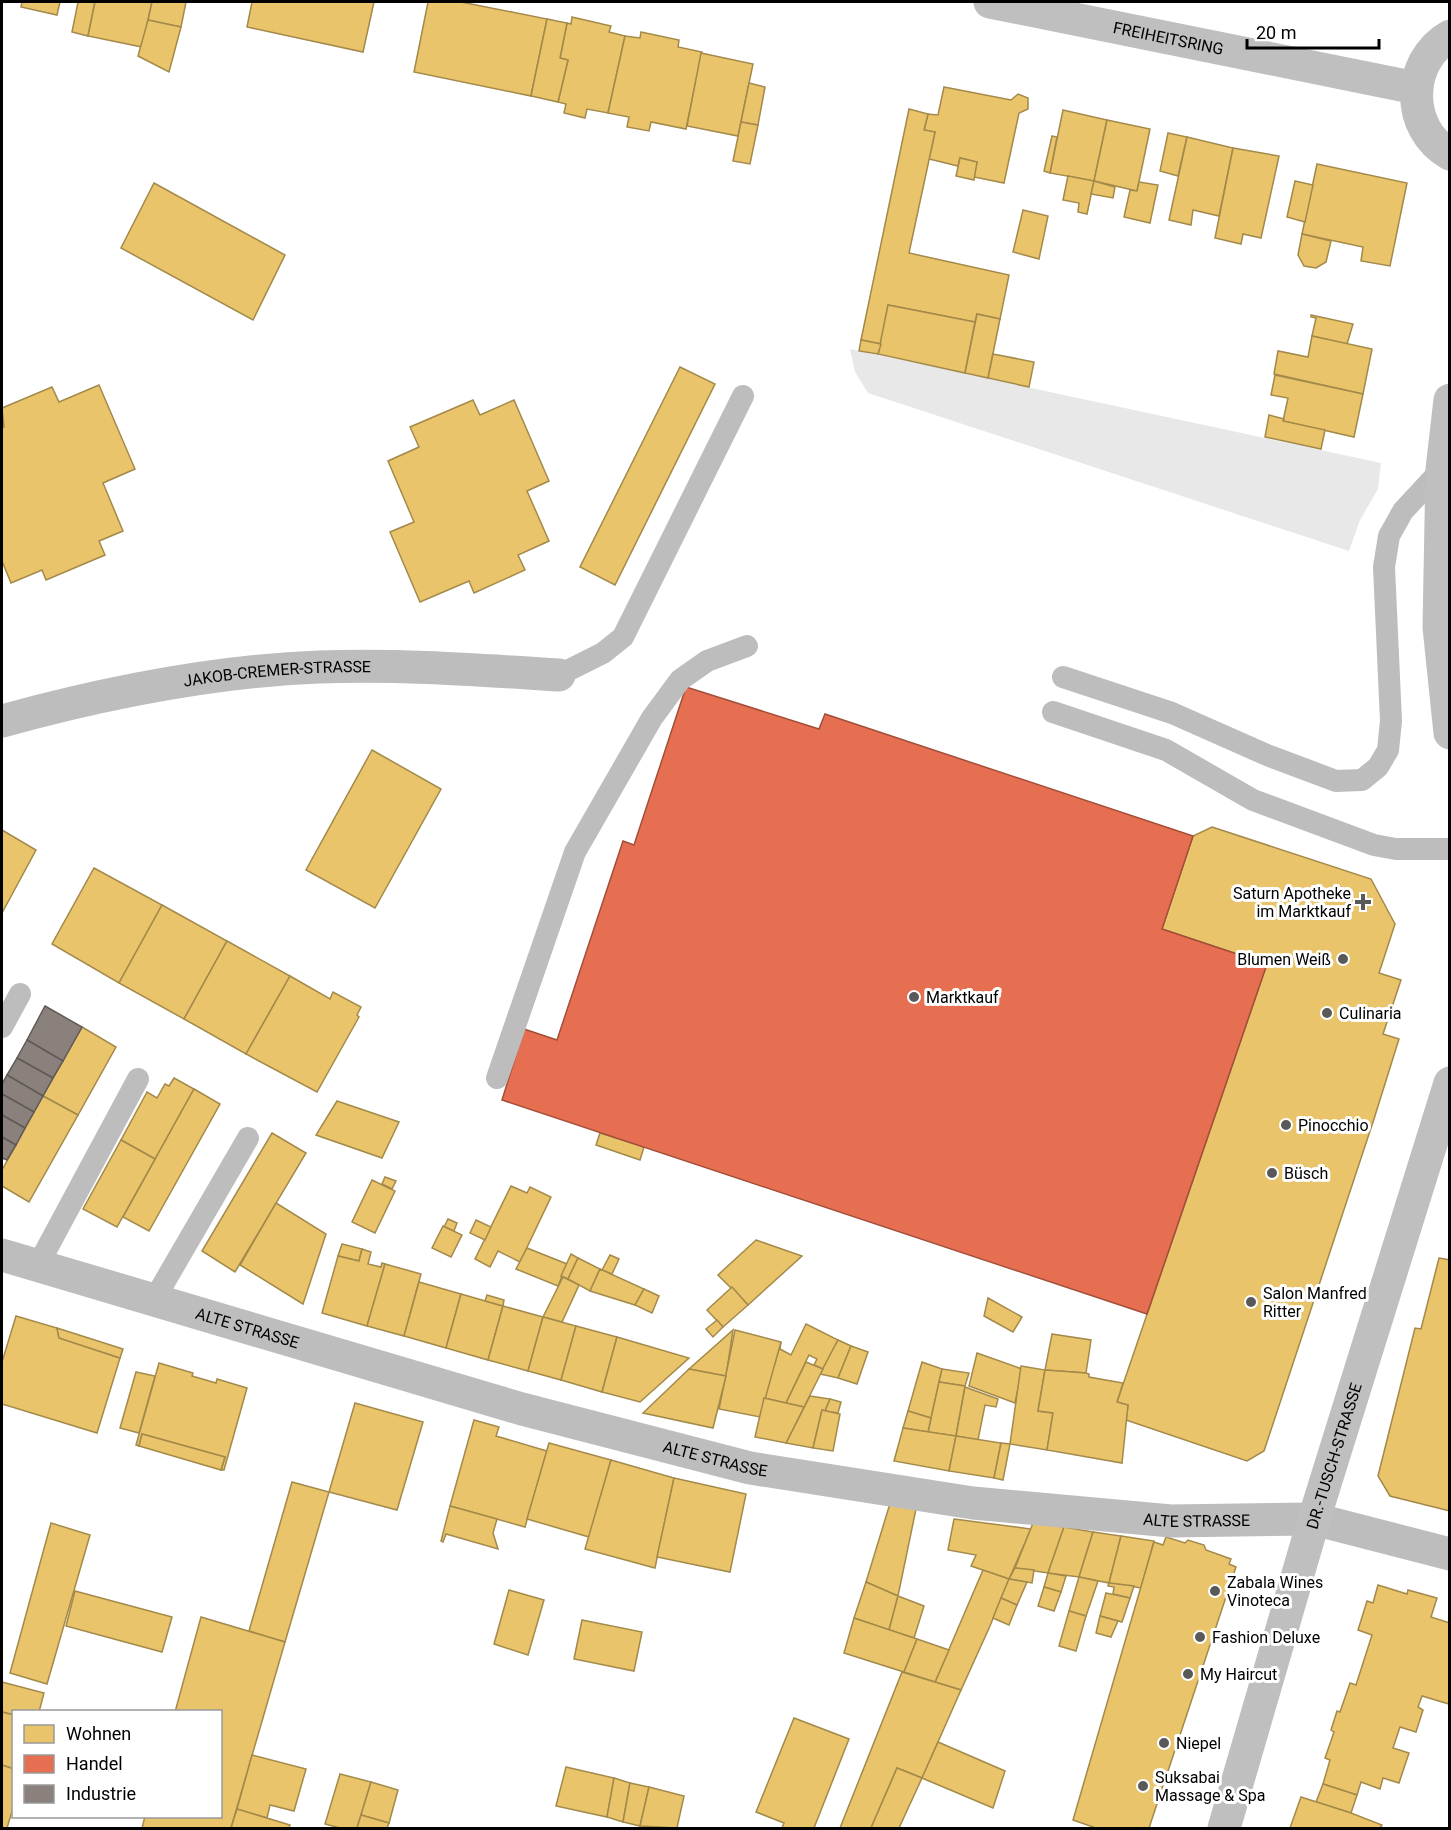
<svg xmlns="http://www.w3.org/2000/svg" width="1451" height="1830" font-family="Roboto,sans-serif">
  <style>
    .green { fill: #e8e8e8 }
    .homes { fill: #e9c46a; stroke: #a3894a; stroke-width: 1.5 }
    .shops { fill: #e76f51; stroke: #a24e39; stroke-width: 1.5 }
    .industry { fill: #8a817c; stroke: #615a57; stroke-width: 1.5 }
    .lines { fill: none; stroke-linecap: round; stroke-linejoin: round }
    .lane { stroke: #bdbdbd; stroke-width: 22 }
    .street { stroke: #bdbdbd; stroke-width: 33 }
    .secondary { stroke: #bfbfbf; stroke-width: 33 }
    .poi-dot { fill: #595959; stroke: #fff; stroke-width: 2 }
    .labels { text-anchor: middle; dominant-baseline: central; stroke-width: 6; stroke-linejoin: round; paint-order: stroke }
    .street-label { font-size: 16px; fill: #000; stroke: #fff }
    .poi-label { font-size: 16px; fill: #000; stroke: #fff; text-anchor: start }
  </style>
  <rect width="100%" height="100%" fill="#fff"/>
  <path class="green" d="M850 349 1381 463 1378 489 1360 520 1349 551 868 393 855 372Z"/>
  <g class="homes">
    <path d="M22 2H60L57 15 21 7Z"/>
    <path d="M78 2H95L88 36 72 32Z"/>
    <path d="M95 2H152L142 47 88 36Z"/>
    <path d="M152 2H186L181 27 148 20Z"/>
    <path d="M252 2H374L363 52 247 27Z"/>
    <path d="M428 2H461L547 19 531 96 414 72Z"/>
    <path d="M572 17 611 26 609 32 625 36 608 113 587 109 585 118 564 113 566 104 558 102 568 60 560 58 567 23 571 24Z"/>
    <path d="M547 19 567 23 560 58 568 60 558 102 531 96Z"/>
    <path d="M148 20 181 27 169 72 138 56Z"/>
    <path d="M641 32 679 40 678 47 702 52 686 129 651 122 649 131 627 127 629 117 608 113 625 36 640 38Z"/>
    <path d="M701 53 753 64 738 136 687 126Z"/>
    <path d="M749 83 765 87 758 125 741 122Z"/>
    <path d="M944 87 1011 100 1018 94 1028 98V109L1019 113 1004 183 974 177 977 162 960 158 958 166 929 159 935 132 924 130 928 114 938 115Z"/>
    <path d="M909 109 928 114 924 130 935 132 909 253 1009 275 1000 319 977 314 975 322 888 305 881 344 861 340Z"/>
    <path d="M1063 110 1107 120 1094 181 1050 173Z"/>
    <path d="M1107 120 1150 129 1137 191 1094 181Z"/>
    <path d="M741 122 758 125 750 164 733 161Z"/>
    <path d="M1168 133 1187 137 1178 176 1160 171Z"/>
    <path d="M1052 136 1057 137 1050 173 1044 171Z"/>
    <path d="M1187 137 1233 148 1219 216 1193 210 1191 225 1169 220Z"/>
    <path d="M1233 148 1279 156 1261 238 1243 234 1241 244 1215 238Z"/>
    <path d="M960 158 977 162 974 180 956 176Z"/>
    <path d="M1317 164 1407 183 1390 266 1361 261 1363 247 1302 234Z"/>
    <path d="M1068 176 1094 181 1087 214 1078 212 1079 203 1063 200Z"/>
    <path d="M1094 181 1115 187 1113 198 1091 194Z"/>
    <path d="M1295 181 1313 185 1305 222 1287 217Z"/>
    <path d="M1139 182 1158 185 1150 223 1124 217 1130 190 1137 191Z"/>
    <path d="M154 183 285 255 253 320 121 248Z"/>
    <path d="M1023 210 1048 216 1039 259 1013 252Z"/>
    <path d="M1302 234 1331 241 1326 262 1316 268 1304 266 1298 255Z"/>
    <path d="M888 305 975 322 965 373 878 354Z"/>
    <path d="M977 314 1000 319 988 378 965 373Z"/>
    <path d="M1311 315 1353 324 1347 344 1312 336 1316 318 1311 317Z"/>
    <path d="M1312 336 1372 349 1363 394 1274 374 1278 351 1308 357Z"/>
    <path d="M861 340 881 344 878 354 859 351Z"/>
    <path d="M993 354 1034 362 1029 387 988 378Z"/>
    <path d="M680 367 715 384 615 585 580 567Z"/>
    <path d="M1275 375 1363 394 1354 437 1283 421 1288 398 1271 395Z"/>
    <path d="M99 385 135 469 103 483 123 531 99 541 105 555 46 580 42 570 11 583 2 561V428L4 427 2 408 52 387 59 402Z"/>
    <path d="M473 400 480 415 514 400 549 481 527 491 549 541 518 555 525 570 474 593 469 581 420 602 390 532 414 522 388 461 419 447 410 427Z"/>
    <path d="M1269 415 1284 419 1283 421 1325 430 1321 449 1265 437Z"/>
    <path d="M372 750 441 789 375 908 306 870Z"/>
    <path d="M1212 827 1371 879 1395 924 1379 973 1401 980 1383 1034 1399 1039 1374 1119 1264 1451 1247 1461 1126 1420 1128 1405 1117 1402 1267 964 1162 929 1193 836Z"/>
    <path d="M2 830 36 850 2 913Z"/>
    <path d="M94 868 162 905 119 983 52 944Z"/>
    <path d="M162 905 227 941 184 1019 119 983Z"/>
    <path d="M227 941 290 976 246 1054 184 1019Z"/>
    <path d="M290 976 330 999 333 992 361 1007 357 1015 359 1017 317 1092 246 1054Z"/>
    <path d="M82 1027 116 1047 78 1115 43 1096Z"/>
    <path d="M174 1078 194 1089 155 1159 121 1140 147 1092 157 1098 165 1084 169 1086Z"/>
    <path d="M194 1089 220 1104 149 1231 123 1217Z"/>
    <path d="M43 1096 78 1115 29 1202 2 1186V1170Z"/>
    <path d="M337 1101 399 1122 382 1158 316 1135Z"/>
    <path d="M272 1133 306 1153 235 1272 202 1251Z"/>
    <path d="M600 1133 644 1147 640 1160 596 1145Z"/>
    <path d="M121 1140 155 1159 117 1227 83 1209Z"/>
    <path d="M385 1177 396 1181 392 1189 382 1184Z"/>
    <path d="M372 1180 395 1191 375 1233 352 1222Z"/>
    <path d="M511 1186 527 1193 530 1187 551 1197 520 1262 498 1251 490 1267 475 1259Z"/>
    <path d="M276 1203 326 1234 303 1304 240 1265Z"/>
    <path d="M448 1219 457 1223 454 1231 444 1227Z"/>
    <path d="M476 1220 491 1227 485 1240 470 1233Z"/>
    <path d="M443 1226 462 1235 451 1257 432 1248Z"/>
    <path d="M756 1240 802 1256 748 1305 718 1275Z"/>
    <path d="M342 1244 362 1249 359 1261 338 1256Z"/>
    <path d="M527 1248 567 1264 558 1286 516 1269Z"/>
    <path d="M362 1249 371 1252 368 1264 381 1267 382 1263 385 1264 367 1326 322 1313 338 1256 359 1261Z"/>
    <path d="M571 1254 578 1258 568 1279 561 1276Z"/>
    <path d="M610 1255 619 1259 612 1274 602 1270Z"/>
    <path d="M578 1258 600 1269 590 1291 568 1279Z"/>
    <path d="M1439 1258 1450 1260V1511L1390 1496 1378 1476 1415 1328 1421 1329Z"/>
    <path d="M385 1264 421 1274 404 1336 367 1326Z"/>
    <path d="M600 1269 644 1289 635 1305 590 1291Z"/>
    <path d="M563 1277 579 1285 562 1322 543 1317Z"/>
    <path d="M419 1282 461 1294 446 1348 404 1336Z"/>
    <path d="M732 1287 748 1305 723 1327 707 1310Z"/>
    <path d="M644 1289 659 1296 652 1313 635 1305Z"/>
    <path d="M461 1294 503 1306 488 1360 446 1348Z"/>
    <path d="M487 1295 504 1300 503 1306 485 1301Z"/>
    <path d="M988 1298 1022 1317 1013 1332 984 1316Z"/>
    <path d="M503 1306 543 1317 528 1371 488 1360Z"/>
    <path d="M16 1316 57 1328 59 1338 120 1358 97 1433 2 1404V1362Z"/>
    <path d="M543 1317 576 1326 561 1380 528 1371Z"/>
    <path d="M717 1320 723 1327 713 1337 706 1329Z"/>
    <path d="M806 1324 838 1340 823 1369 814 1365 817 1359 809 1355 786 1403 764 1398 781 1342 780 1349 791 1355Z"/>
    <path d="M576 1326 617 1337 602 1392 561 1380Z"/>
    <path d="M57 1328 123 1349 120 1358 59 1338Z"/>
    <path d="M733 1330 726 1376 689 1369Z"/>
    <path d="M735 1330 781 1342 760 1417 719 1409Z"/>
    <path d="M1052 1334 1091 1340 1086 1373 1045 1370Z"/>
    <path d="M617 1337 689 1358 640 1402 602 1392Z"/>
    <path d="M838 1340 851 1346 838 1378 820 1374Z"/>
    <path d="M851 1346 868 1352 857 1384 838 1378Z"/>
    <path d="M977 1353 1022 1369 1015 1403 969 1386Z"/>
    <path d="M806 1362 823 1369 804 1407 786 1403Z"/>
    <path d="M922 1362 942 1369 931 1418 908 1411Z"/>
    <path d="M159 1363 193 1373 192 1376 216 1383 217 1379 247 1388 224 1470H221L225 1457 142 1434 139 1446 136 1445Z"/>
    <path d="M1021 1366 1045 1370 1038 1411 1053 1413 1047 1450 1010 1444Z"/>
    <path d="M689 1369 726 1376 713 1428 643 1413Z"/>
    <path d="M942 1369 969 1373 965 1386 939 1382Z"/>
    <path d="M1045 1370 1086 1373 1089 1374V1377L1123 1383 1117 1402 1128 1405 1122 1463 1047 1450 1053 1413 1038 1411Z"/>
    <path d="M136 1372 155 1376 139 1433 120 1428Z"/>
    <path d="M939 1382 965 1386 956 1436 928 1432Z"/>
    <path d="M965 1387 998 1399 996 1407 985 1405 978 1440 956 1436Z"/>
    <path d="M810 1396 830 1399 825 1411 822 1410 813 1448 786 1443Z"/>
    <path d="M764 1398 804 1407 786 1443 755 1437Z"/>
    <path d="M830 1399 841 1402 838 1413 825 1411Z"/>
    <path d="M355 1403 423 1422 397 1510 329 1492Z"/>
    <path d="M822 1410 840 1414 833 1451 813 1448Z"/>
    <path d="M908 1411 931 1418 928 1432 903 1428Z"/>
    <path d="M474 1420 499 1427 496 1436 547 1451 525 1527 450 1506Z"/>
    <path d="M903 1428 956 1436 949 1471 894 1461Z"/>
    <path d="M142 1434 225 1457 221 1470 139 1446Z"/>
    <path d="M956 1436 1001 1443 994 1478 949 1471Z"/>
    <path d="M549 1443 611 1460 589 1537 527 1519Z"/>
    <path d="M1001 1443 1010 1444 1003 1480 994 1478Z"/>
    <path d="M611 1460 674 1478 655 1568 585 1549Z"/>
    <path d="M674 1478 746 1494 730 1572 657 1557Z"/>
    <path d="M292 1482 329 1492 285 1642 249 1631Z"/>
    <path d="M892 1497 916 1509 898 1596 866 1582Z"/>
    <path d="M450 1506 497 1519 493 1533 498 1549 446 1534 443 1542 441 1541Z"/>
    <path d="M954 1519 1031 1529 1009 1579 971 1566 976 1555 948 1550Z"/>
    <path d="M51 1523 90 1535 47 1684 10 1673Z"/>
    <path d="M1033 1523 1064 1527 1048 1573 1015 1568Z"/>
    <path d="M1064 1527 1093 1532 1079 1577 1048 1573Z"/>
    <path d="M1093 1532 1121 1536 1109 1583 1079 1577Z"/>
    <path d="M1121 1536 1154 1541 1141 1588 1109 1583Z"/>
    <path d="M1166 1537 1185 1543 1188 1540 1204 1545 1206 1550 1231 1559 1229 1564 1236 1567 1149 1828H1096L1073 1820 1154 1542 1163 1545Z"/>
    <path d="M1015 1568 1034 1570 1032 1583 1009 1579Z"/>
    <path d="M983 1570 1009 1579 990 1626 961 1690 935 1682Z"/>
    <path d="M1048 1573 1066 1576 1061 1592 1044 1587Z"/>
    <path d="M1079 1577 1098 1581 1086 1616 1069 1611Z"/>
    <path d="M1009 1579 1027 1582 1017 1605 1001 1598Z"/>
    <path d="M866 1582 898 1596 889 1630 854 1618Z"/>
    <path d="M1109 1583 1134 1586 1130 1598 1113 1594 1114 1587 1108 1586Z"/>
    <path d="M1378 1585 1407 1594 1408 1590 1437 1598 1431 1617 1450 1623V1702L1449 1704 1422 1696 1418 1707 1423 1710 1416 1732 1400 1727 1393 1748 1409 1753 1399 1783 1383 1778 1380 1789 1361 1782 1357 1795 1323 1784 1330 1760 1325 1758 1334 1732 1331 1730 1337 1711 1340 1712 1350 1683 1356 1685 1372 1635 1358 1630 1367 1601 1373 1603Z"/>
    <path d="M1044 1587 1061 1592 1054 1611 1038 1606Z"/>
    <path d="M509 1590 544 1600 528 1655 494 1644Z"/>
    <path d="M75 1591 172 1617 162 1652 66 1626Z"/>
    <path d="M1106 1593 1130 1598 1122 1622 1100 1616Z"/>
    <path d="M898 1596 924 1606 914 1638 889 1630Z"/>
    <path d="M1001 1598 1017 1605 1009 1625 993 1618Z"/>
    <path d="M1069 1611 1086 1616 1076 1651 1059 1646Z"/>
    <path d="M1100 1616 1118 1621 1111 1637 1096 1633Z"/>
    <path d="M201 1617 285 1642 231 1828H142L145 1816H220V1712H175Z"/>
    <path d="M854 1618 917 1639 904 1672 844 1653Z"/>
    <path d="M582 1620 642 1632 634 1671 574 1659Z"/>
    <path d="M917 1639 949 1650 935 1682 904 1672Z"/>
    <path d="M902 1672 961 1690 922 1778 897 1768 871 1828H840Z"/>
    <path d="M2 1682 44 1693 39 1712H14V1715L2 1712Z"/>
    <path d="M2 1712 14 1715V1769L2 1765Z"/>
    <path d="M794 1718 849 1739 814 1828H782L784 1823 756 1812Z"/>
    <path d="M938 1742 1005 1771 993 1808 922 1778Z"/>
    <path d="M252 1755 306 1769 294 1811 270 1805 267 1818 237 1809Z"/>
    <path d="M2 1765 14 1769V1805L7 1828H2Z"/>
    <path d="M566 1767 614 1778 607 1817 556 1806Z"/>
    <path d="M897 1768 922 1778 899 1828H871Z"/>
    <path d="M340 1774 371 1782 357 1828H340L325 1824Z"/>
    <path d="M614 1778 630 1783 623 1822 607 1817Z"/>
    <path d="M371 1782 398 1790 389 1823 361 1815Z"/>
    <path d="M630 1783 649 1787 640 1826 623 1822Z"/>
    <path d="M1323 1784 1357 1795 1351 1813 1316 1802Z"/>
    <path d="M649 1787 684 1796 677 1828 640 1826Z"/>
    <path d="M1301 1797 1351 1813 1382 1825 1380 1828H1290Z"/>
    <path d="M237 1809 290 1825 289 1828H231Z"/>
    <path d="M361 1815 389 1823 387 1828H357Z"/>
  </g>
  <path class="shops" d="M686 687 819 729 825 714 1193 836 1162 929 1267 964 1147 1314 502 1100 524 1029 557 1040 623 841 634 845Z"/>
  <g class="industry">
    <path d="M45 1006 82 1027 63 1061 27 1040Z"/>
    <path d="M27 1040 63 1061 53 1078 17 1058Z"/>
    <path d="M17 1058 53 1078 43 1096 7 1075Z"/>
    <path d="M7 1075 43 1096 34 1112 2 1094V1084Z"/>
    <path d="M2 1094 34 1112 25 1128 2 1115Z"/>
    <path d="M2 1115 25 1128 16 1145 2 1137Z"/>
    <path d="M2 1137 16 1145 7 1160 2 1158Z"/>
  </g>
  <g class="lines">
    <g class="lane">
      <path d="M559 675 603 653 623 637 743 396"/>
      <path d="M1063 677 1172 713 1267 755 1336 781 1362 780 1378 767 1388 750 1391 721 1384 567 1389 536 1403 511 1442 469"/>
      <path d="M1053 712 1166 750 1253 800 1374 845 1396 849H1450"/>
      <path d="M2 1027 20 994"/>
      <path d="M497 1078 575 852 652 718 680 680 707 661 747 646"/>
      <path d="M38 1265 138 1079"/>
      <path d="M154 1300 248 1138"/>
    </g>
    <g class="street">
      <path id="s1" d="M2 721C104 693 212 671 319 667 399 664 479 670 559 675"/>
      <path id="s2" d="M2 1255 522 1409 750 1468 973 1503 1171 1521 1314 1519 1450 1554"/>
    </g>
    <g class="secondary">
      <path id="s3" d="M990 2 1416 88"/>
      <path d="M1450 36C1406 61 1405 129 1450 154"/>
      <path d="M1450 400 1442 469 1439 627 1450 733"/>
      <path id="s4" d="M1224 1828 1314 1519 1450 1083"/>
    </g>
  </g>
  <g class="poi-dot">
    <path d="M1360 893h6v6h6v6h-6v6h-6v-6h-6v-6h6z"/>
    <circle cx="1343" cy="959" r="6"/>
    <circle cx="914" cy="997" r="6"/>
    <circle cx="1327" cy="1013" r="6"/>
    <circle cx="1286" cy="1125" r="6"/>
    <circle cx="1272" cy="1173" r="6"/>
    <circle cx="1251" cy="1302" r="6"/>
    <circle cx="1215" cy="1591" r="6"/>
    <circle cx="1200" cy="1637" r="6"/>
    <circle cx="1188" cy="1674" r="6"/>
    <circle cx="1164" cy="1743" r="6"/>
    <circle cx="1143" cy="1786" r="6"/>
  </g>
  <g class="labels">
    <g class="street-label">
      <text stroke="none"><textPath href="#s3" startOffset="182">FREIHEITSRING</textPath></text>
      <text stroke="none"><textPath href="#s1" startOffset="280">JAKOB-CREMER-STRASSE</textPath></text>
      <text stroke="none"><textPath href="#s2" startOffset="256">ALTE STRASSE</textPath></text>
      <text stroke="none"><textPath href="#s4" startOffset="388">DR.-TUSCH-STRASSE</textPath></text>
      <text stroke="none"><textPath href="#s2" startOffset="742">ALTE STRASSE</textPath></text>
      <text stroke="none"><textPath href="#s2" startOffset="1228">ALTE STRASSE</textPath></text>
    </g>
    <g class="poi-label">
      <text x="1351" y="893" text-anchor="end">Saturn Apotheke<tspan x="1351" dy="18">im Marktkauf</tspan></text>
      <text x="1331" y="959" text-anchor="end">Blumen Weiß</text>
      <text x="926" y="997">Marktkauf</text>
      <text x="1339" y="1013">Culinaria</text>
      <text x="1298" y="1125">Pinocchio</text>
      <text x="1284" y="1173">Büsch</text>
      <text x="1263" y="1293">Salon Manfred<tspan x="1263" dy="18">Ritter</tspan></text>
      <text x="1227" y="1582">Zabala Wines<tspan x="1227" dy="18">Vinoteca</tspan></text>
      <text x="1212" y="1637">Fashion Deluxe</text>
      <text x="1200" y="1674">My Haircut</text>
      <text x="1176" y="1743">Niepel</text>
      <text x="1155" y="1777">Suksabai<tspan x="1155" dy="18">Massage &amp; Spa</tspan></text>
    </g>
  </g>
  <rect width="1451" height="1830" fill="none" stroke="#000000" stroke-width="6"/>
  <rect x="12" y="1710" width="210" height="108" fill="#ffffff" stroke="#999999" stroke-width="1.5"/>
  <rect x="24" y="1725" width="30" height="18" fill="#e9c46a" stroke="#999999" stroke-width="1.5"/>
  <text x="66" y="1740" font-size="18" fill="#000000">Wohnen</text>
  <rect x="24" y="1755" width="30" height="18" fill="#e76f51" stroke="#999999" stroke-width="1.5"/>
  <text x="66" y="1770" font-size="18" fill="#000000">Handel</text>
  <rect x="24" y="1785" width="30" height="18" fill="#8a817c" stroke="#999999" stroke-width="1.5"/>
  <text x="66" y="1800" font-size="18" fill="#000000">Industrie</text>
  <path d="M1247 39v9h132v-9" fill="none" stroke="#000000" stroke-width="3"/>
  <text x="1256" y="39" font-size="18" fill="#000000" stroke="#ffffff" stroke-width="4.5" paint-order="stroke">20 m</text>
</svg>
